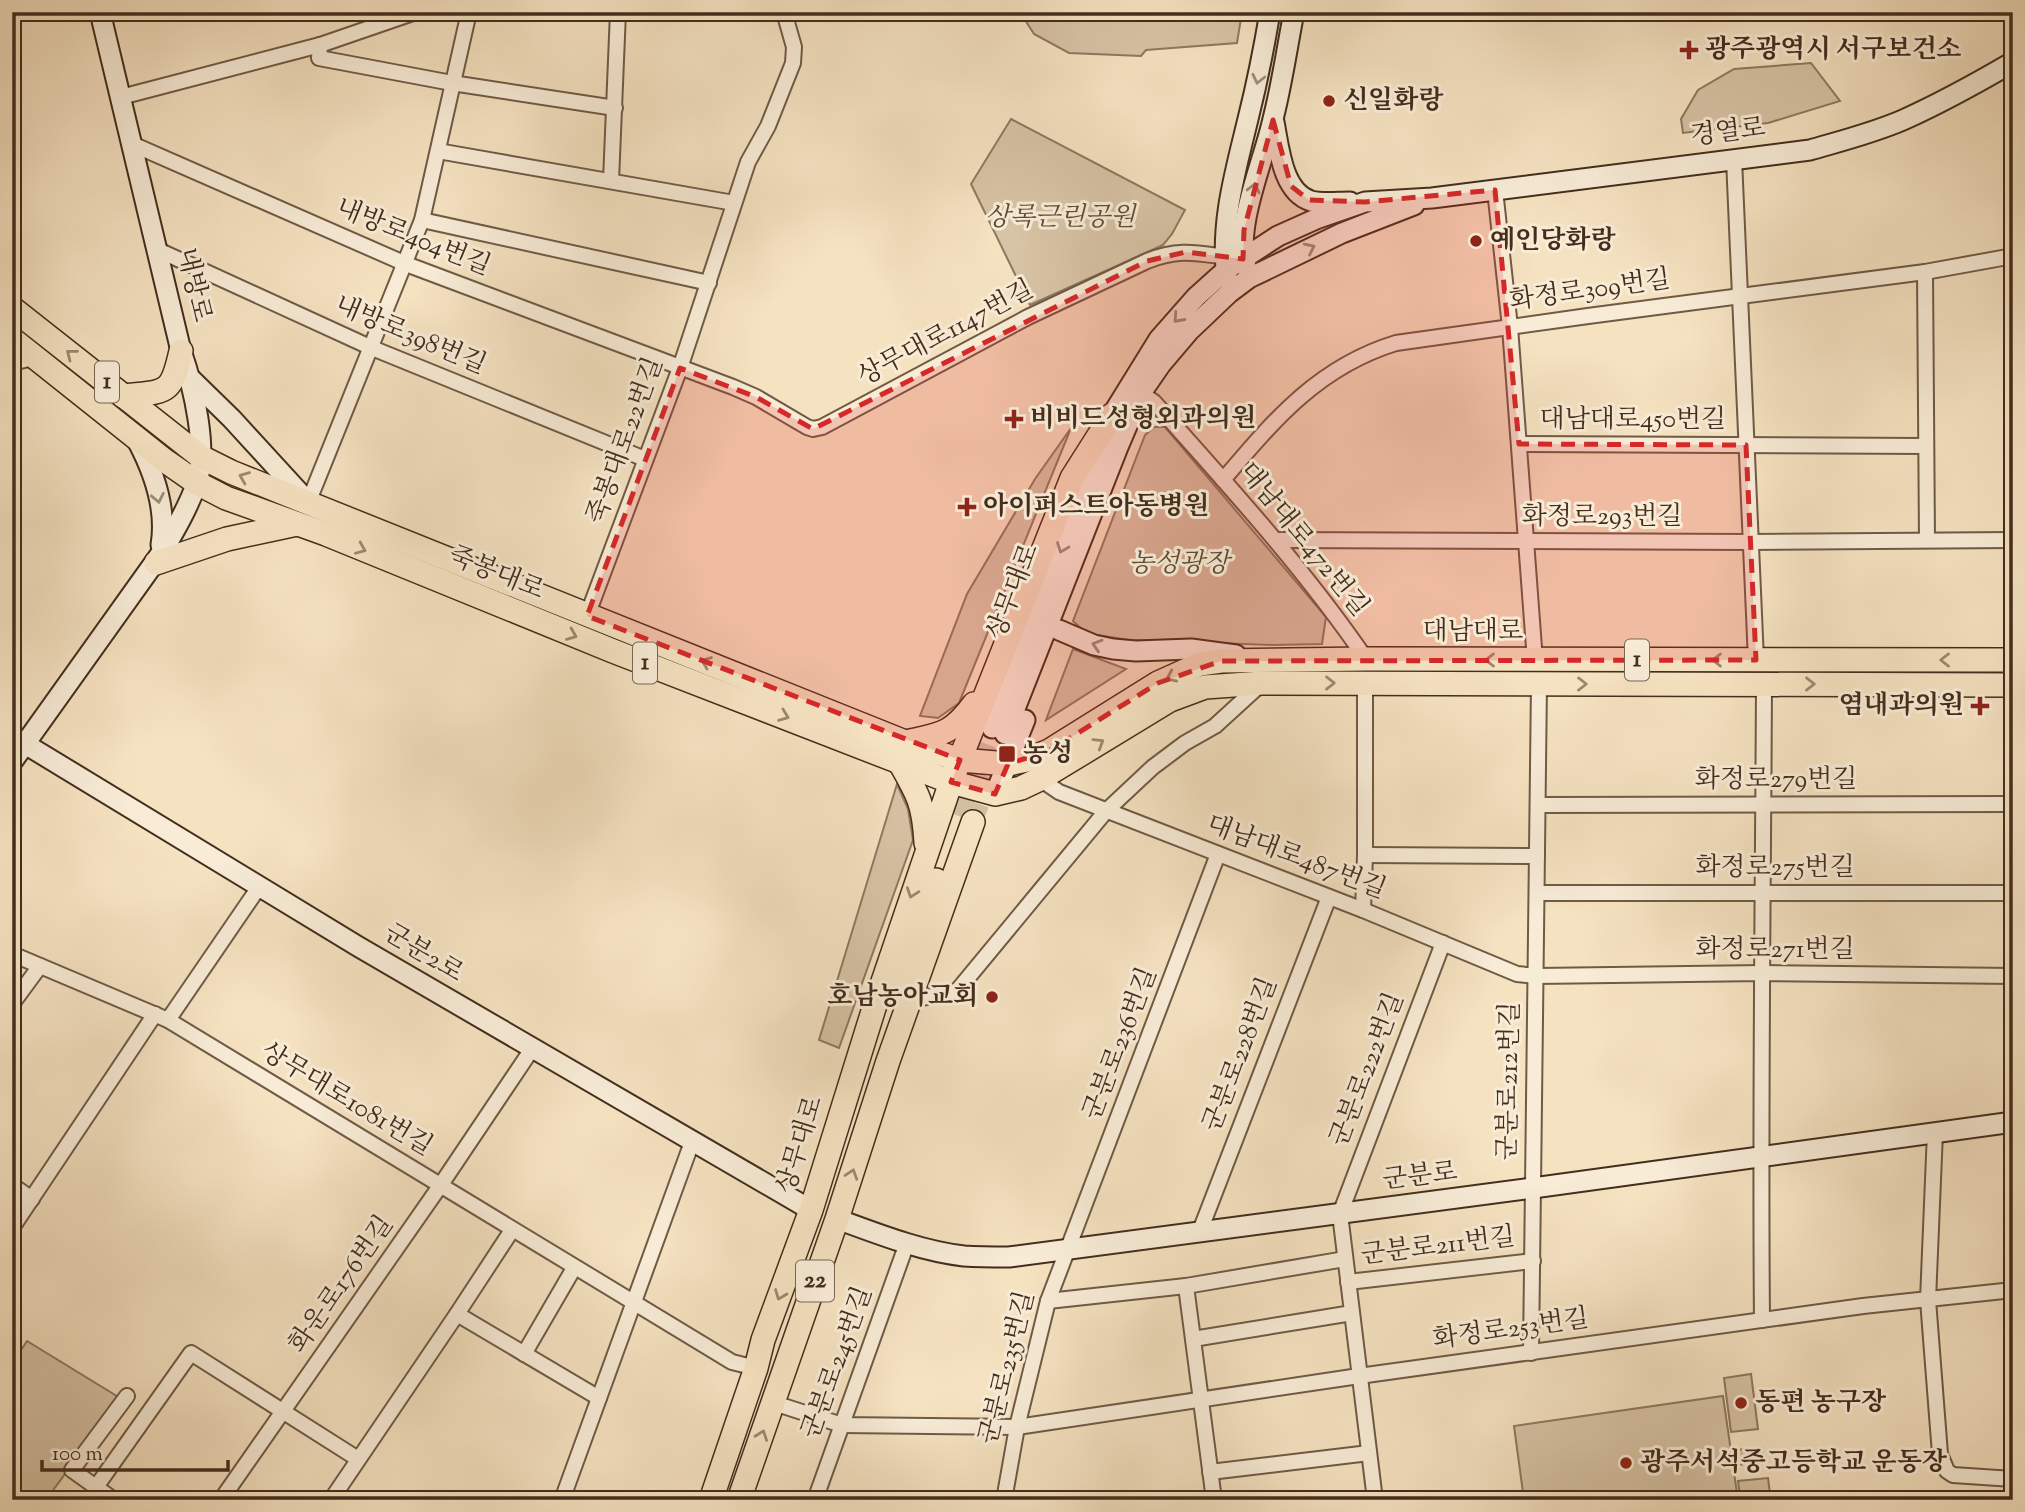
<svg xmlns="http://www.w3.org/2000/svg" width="2025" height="1512" font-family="'Sorts Mill Goudy','Noto Serif KR',serif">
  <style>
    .green { fill: #d7c3a5; stroke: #8e7860; stroke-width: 2 }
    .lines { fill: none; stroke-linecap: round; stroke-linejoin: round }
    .secondary-tunnel { stroke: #d2bea0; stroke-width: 19; stroke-dasharray: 19 10; stroke-linecap: butt }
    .street-casing { stroke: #705a45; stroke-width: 18 }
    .secondary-casing { stroke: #442d1c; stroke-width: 23 }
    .primary-casing { stroke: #442d1c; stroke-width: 26 }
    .street { stroke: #f8ecd7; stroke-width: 14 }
    .secondary { stroke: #f8ecd7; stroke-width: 19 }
    .primary { stroke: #f5e2c1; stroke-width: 23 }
    .oneway { stroke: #9e8c7a }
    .oneway2 { stroke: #9c886e }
    .marked { fill: #d62828; fill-opacity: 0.2; stroke: #d62828; stroke-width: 5; stroke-dasharray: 14 9; stroke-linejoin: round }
    .poi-dot { fill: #8f2418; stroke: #f8ecd7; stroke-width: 2.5 }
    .labels { text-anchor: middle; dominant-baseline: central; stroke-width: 6; stroke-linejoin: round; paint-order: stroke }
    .shield { fill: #f8ecd7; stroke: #7a6654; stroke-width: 2 }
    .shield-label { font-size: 24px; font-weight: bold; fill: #442d1c }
    .poi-label { font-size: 26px; font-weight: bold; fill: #442d1c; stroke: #f8ecd7; text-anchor: start }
    .street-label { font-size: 26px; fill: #442d1c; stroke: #f8ecd7 }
    .park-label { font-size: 26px; font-style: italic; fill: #614b37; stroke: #f8ecd7 }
  </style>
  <rect width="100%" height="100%" fill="#f5e2c1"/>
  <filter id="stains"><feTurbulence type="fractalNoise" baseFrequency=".00286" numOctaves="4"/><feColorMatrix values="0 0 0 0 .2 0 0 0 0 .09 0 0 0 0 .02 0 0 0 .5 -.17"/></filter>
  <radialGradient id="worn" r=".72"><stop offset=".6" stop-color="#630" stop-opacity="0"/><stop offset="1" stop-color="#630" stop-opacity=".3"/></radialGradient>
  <g class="green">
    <path d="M1020 12H1242L1237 43 1146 50 1141 56 1069 53 1034 34Z"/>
    <path d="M1811 63 1840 101 1768 123 1683 133 1681 119 1698 90 1734 69Z"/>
    <path d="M1011 119 1185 210 1172 234 1163 245 1030 305 971 184Z"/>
    <path d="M1154 427H1165L1326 617 1322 644 1274 645 1129 640 1091 634 1085 632 1073 621 1145 435Z"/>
    <path d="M1071 428 959 703 938 718 920 716 967 594 1035 479Z"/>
    <path d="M1073 649 1126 669 1046 720Z"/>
    <path d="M897 784 908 809 913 840 839 1048 819 1040Z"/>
    <path d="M27 1341 120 1398 46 1500H12V1364Z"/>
    <path d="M1751 1374 1758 1429 1731 1432 1724 1378Z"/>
    <path d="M1723 1396 1738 1500H1524L1514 1426Z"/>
    <path d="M1762 1448 1763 1463 1735 1465 1734 1450Z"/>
    <path d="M1768 1478 1770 1494 1740 1496 1738 1481Z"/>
  </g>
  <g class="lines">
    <g class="secondary-tunnel">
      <path d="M959 816 992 728"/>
      <path d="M973 822 1005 734"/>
    </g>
    <defs>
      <g id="street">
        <path d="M320 45 319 58 452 83 615 108"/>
        <path d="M121 97 320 45 416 12"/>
        <path d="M132 144 406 264 733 387 756 397 807 427 813 429 822 427 1028 317 1147 261C1181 247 1200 254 1234 258"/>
        <path d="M438 151 734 203"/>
        <path d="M1734 159 1756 660"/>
        <path d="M611 181 618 12"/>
        <path d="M1495 190 1510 327 1535 661"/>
        <path d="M422 220 709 283"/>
        <path d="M158 250 372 348 645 459"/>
        <path d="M1925 272 1927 540"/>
        <path d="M12 363 37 357"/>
        <path d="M1141 393 1154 402C1228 485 1303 567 1366 659"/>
        <path d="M1519 444 1926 446"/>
        <path d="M1223 480C1274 420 1318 367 1396 343L1588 316 1925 272 2013 256"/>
        <path d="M308 503 422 220 469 12"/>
        <path d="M1276 540 1749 542 2013 540"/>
        <path d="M587 616 680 368 748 162 768 126 793 63 794 47 784 12"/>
        <path d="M1040 779 1059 792 1363 910 1517 974 1537 976 1763 973 2013 976"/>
        <path d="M1538 805 2013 804"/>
        <path d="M1365 855 1537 856"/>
        <path d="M1537 893H2013"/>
        <path d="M1363 910 1365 855V683"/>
        <path d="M12 954 168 1020 732 1362 756 1368"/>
        <path d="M922 998 957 991 1106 811 1153 767 1185 743 1215 726 1261 684"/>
        <path d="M12 1004 40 966"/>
        <path d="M168 1020 259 887"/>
        <path d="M1935 1132 1928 1300 1940 1454 1947 1471 1953 1475 2013 1479"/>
        <path d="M12 1185 32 1199"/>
        <path d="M12 1228 155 1014"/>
        <path d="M1200 1231 1329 897"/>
        <path d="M1348 1282 1533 1261"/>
        <path d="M1186 1286 1214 1500"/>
        <path d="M1048 1301 1186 1286 1345 1259"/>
        <path d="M457 1314 599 1398"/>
        <path d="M1762 1320C1760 1108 1763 896 1764 684"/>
        <path d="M1193 1339 1352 1313"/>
        <path d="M1531 1353 1539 683"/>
        <path d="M524 1354 574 1268"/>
        <path d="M774 1403 842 1425 1017 1427 1359 1376 1863 1306 2013 1290"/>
        <path d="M1210 1472 1369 1453"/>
        <path d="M96 1487 191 1353 358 1459"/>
        <path d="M114 1500 72 1470 127 1396"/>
        <path d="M221 1500 440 1186 532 1049"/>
        <path d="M331 1500 457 1314 512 1230"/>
        <path d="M562 1500 692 1142"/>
        <path d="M815 1500 907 1243"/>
        <path d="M1004 1500 1017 1427 1048 1301 1218 854"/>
        <path d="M1375 1500 1340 1214 1443 943"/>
      </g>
      <g id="secondary">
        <path d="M100 12 181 351C193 385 209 451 196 485 186 513 170 538 156 563"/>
        <path d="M1274 122C1279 147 1282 192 1311 201 1322 204 1338 202 1350 202"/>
        <path d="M1246 267C1234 226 1264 161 1273 119 1282 84 1287 48 1294 12"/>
        <path d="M1227 279C1220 223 1235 173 1248 119 1257 83 1264 48 1270 12"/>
        <path d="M191 379 232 419 308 502"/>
        <path d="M137 440C154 472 167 509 161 545"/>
        <path d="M1059 630 1094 645 1113 649 1136 651 1191 649 1236 655"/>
        <path d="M992 728 1112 415 1159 339 1196 297 1226 270 1278 236 1316 219 1365 202 1432 198 1810 150C1841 141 1873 133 1903 120 1941 103 1977 83 2013 62"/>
        <path d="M1005 734 1118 447 1141 393 1161 364 1189 331 1229 293 1249 278 1342 233 1414 205"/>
        <path d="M12 736 359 947 811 1210"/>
        <path d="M12 762 162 552"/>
        <path d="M995 794 1025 720"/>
        <path d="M837 1219C878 1234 921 1251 964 1256 979 1257 994 1257 1009 1257L1533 1188 2013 1122"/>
      </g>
      <g id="primary">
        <path d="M12 308 201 457 231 472 905 742 960 760 1008 764 1027 760 1049 751 1158 683 1200 664 1221 661 1366 659 2013 660"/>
        <path d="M12 339 164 460 197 483 226 498 326 534 613 651 951 782 995 794 1021 788 1040 779 1170 700 1205 687 1262 683 2013 685"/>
        <path d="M123 396C167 391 171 396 181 351"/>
        <path d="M156 563 227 539 297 524"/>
        <path d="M906 742C941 734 951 735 974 704"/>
        <path d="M899 761C918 794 924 804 926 843"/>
        <path d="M899 980 936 880"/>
        <path d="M711 1500 756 1368 763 1340 811 1210 874 1008 951 782 1072 478 1112 415"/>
        <path d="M739 1500 837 1219 888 1061 973 822"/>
      </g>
    </defs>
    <use href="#street" class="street-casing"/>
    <use href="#secondary" class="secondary-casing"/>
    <use href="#primary" class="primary-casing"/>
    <use href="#street" class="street"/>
    <use href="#secondary" class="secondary"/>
    <use href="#primary" class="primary"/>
  </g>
  <defs><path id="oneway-chevron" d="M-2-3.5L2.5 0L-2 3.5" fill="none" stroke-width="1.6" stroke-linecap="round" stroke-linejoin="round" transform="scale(1.75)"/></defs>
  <g class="oneway">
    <use href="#oneway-chevron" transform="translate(1258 79) rotate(103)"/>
    <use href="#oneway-chevron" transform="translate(1254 188) rotate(-76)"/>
    <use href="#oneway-chevron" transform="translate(1310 248) rotate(-26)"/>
    <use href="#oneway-chevron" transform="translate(1178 318) rotate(132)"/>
    <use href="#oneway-chevron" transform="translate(158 498) rotate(78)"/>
    <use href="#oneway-chevron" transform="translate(1062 548) rotate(111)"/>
    <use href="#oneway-chevron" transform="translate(1097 645) rotate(-163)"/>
  </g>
  <g class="oneway2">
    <use href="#oneway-chevron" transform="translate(71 354) rotate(-142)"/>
    <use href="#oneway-chevron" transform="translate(244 477) rotate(-158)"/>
    <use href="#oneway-chevron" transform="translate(361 549) rotate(23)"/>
    <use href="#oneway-chevron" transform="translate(572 635) rotate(22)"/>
    <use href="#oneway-chevron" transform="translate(1490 660) rotate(-180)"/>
    <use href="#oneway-chevron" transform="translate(1717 660) rotate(180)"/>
    <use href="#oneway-chevron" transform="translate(1945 660) rotate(180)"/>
    <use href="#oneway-chevron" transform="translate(706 662) rotate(-159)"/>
    <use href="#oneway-chevron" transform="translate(1171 677) rotate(156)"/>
    <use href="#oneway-chevron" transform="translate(1330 683)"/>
    <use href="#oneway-chevron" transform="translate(1582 684)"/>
    <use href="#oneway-chevron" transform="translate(1810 684)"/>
    <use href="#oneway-chevron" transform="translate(784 716) rotate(21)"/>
    <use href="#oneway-chevron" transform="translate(1099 743) rotate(-32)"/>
    <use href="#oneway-chevron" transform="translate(912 893) rotate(109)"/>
    <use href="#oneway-chevron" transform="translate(852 1174) rotate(-72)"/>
    <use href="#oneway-chevron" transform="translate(780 1295) rotate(111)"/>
    <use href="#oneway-chevron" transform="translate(762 1435) rotate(-70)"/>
  </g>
  <path class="marked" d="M1273 120 1291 186 1309 200 1365 202 1495 190 1519 444 1746 445 1756 660 1221 661 1158 683 1049 751 1008 764 995 794 951 782 960 760 587 616 680 368 756 397 813 429 1147 261 1186 252 1243 259 1244 230Z"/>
  <g class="poi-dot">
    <path d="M1685.5 39.5h7v7h7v7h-7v7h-7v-7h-7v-7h7z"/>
    <circle cx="1329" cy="101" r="7"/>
    <circle cx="1476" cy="241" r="7"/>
    <path d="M1010.5 408.5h7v7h7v7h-7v7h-7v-7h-7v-7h7z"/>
    <path d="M963.5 496.5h7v7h7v7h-7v7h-7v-7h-7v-7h7z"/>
    <path d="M1976.5 695.5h7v7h7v7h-7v7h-7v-7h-7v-7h7z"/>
    <rect x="998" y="745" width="18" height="18" rx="3.5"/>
    <circle cx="992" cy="997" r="7"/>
    <circle cx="1741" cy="1403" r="7"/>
    <circle cx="1626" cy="1463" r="7"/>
  </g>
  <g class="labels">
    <g class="shield">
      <rect x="95" y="361.5" width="24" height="41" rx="5"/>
      <rect x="1625" y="639.5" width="24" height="41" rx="5"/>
      <rect x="633" y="642.5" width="24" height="41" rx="5"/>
      <rect x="796" y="1260.5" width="38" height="41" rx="5"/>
    </g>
    <g class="shield-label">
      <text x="107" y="382">1</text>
      <text x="1637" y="660">1</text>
      <text x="645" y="663">1</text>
      <text x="815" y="1281">22</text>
    </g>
    <g class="poi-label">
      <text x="1705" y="50">광주광역시 서구보건소</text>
      <text x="1343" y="101">신일화랑</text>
      <text x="1490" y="241">예인당화랑</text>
      <text x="1030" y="419">비비드성형외과의원</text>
      <text x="983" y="507">아이퍼스트아동병원</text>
      <text x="1964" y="706" text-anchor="end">염내과의원</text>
      <text x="1023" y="754">농성</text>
      <text x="978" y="997" text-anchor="end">호남농아교회</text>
      <text x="1755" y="1403">동편 농구장</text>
      <text x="1640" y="1463">광주서석중고등학교 운동장</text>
    </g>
    <g class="street-label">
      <text transform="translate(1728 133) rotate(-7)">경열로</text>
      <text transform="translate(413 238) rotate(22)">내방로404번길</text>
      <text transform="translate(193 285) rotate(77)">내방로</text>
      <text transform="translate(1590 291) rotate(-8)">화정로309번길</text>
      <text transform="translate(946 334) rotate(-28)">상무대로1147번길</text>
      <text transform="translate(410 336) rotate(23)">내방로398번길</text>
      <text x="1633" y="420">대남대로450번길</text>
      <text transform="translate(626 441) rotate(-70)">죽봉대로22번길</text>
      <text x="1602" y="517">화정로293번길</text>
      <text transform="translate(1303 540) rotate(51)">대남대로472번길</text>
      <text transform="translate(496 574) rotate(22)">죽봉대로</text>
      <text transform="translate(1014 592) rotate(-69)">상무대로</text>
      <text x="1473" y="632">대남대로</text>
      <text x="1776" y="780">화정로279번길</text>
      <text transform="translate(1296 858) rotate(21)">대남대로487번길</text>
      <text x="1775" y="868">화정로275번길</text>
      <text x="1775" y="950">화정로271번길</text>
      <text transform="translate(423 954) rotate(31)">군분2로</text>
      <text transform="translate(1121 1044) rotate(-69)">군분로236번길</text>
      <text transform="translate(1241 1055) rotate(-69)">군분로228번길</text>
      <text transform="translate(1368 1070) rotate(-69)">군분로222번길</text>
      <text transform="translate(1510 1081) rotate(-89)">군분로212번길</text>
      <text transform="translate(346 1100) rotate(31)">상무대로1081번길</text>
      <text transform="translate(801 1145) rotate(-73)">상무대로</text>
      <text transform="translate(1420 1177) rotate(-7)">군분로</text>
      <text transform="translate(1438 1247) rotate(-7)">군분로211번길</text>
      <text transform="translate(342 1285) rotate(-55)">화운로176번길</text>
      <text transform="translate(1511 1330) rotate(-8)">화정로253번길</text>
      <text transform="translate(838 1363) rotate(-70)">군분로245번길</text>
      <text transform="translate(1008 1368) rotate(-76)">군분로235번길</text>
    </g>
    <g class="park-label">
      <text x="1060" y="218">상록근린공원</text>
      <text x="1179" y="564">농성광장</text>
    </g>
  </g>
  <rect width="2025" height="1512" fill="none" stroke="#f5e2c1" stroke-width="42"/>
  <rect x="14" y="14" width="1997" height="1484" fill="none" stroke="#442d1c" stroke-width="3.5"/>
  <rect x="21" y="21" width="1983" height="1470" fill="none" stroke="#442d1c" stroke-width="2"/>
  <path d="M42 1460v10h186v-10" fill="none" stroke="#442d1c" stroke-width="3.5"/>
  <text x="52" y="1460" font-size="21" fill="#442d1c" stroke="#f8ecd7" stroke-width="5" paint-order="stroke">100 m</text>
  <rect width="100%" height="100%" filter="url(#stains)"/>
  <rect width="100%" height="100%" fill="url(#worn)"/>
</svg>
